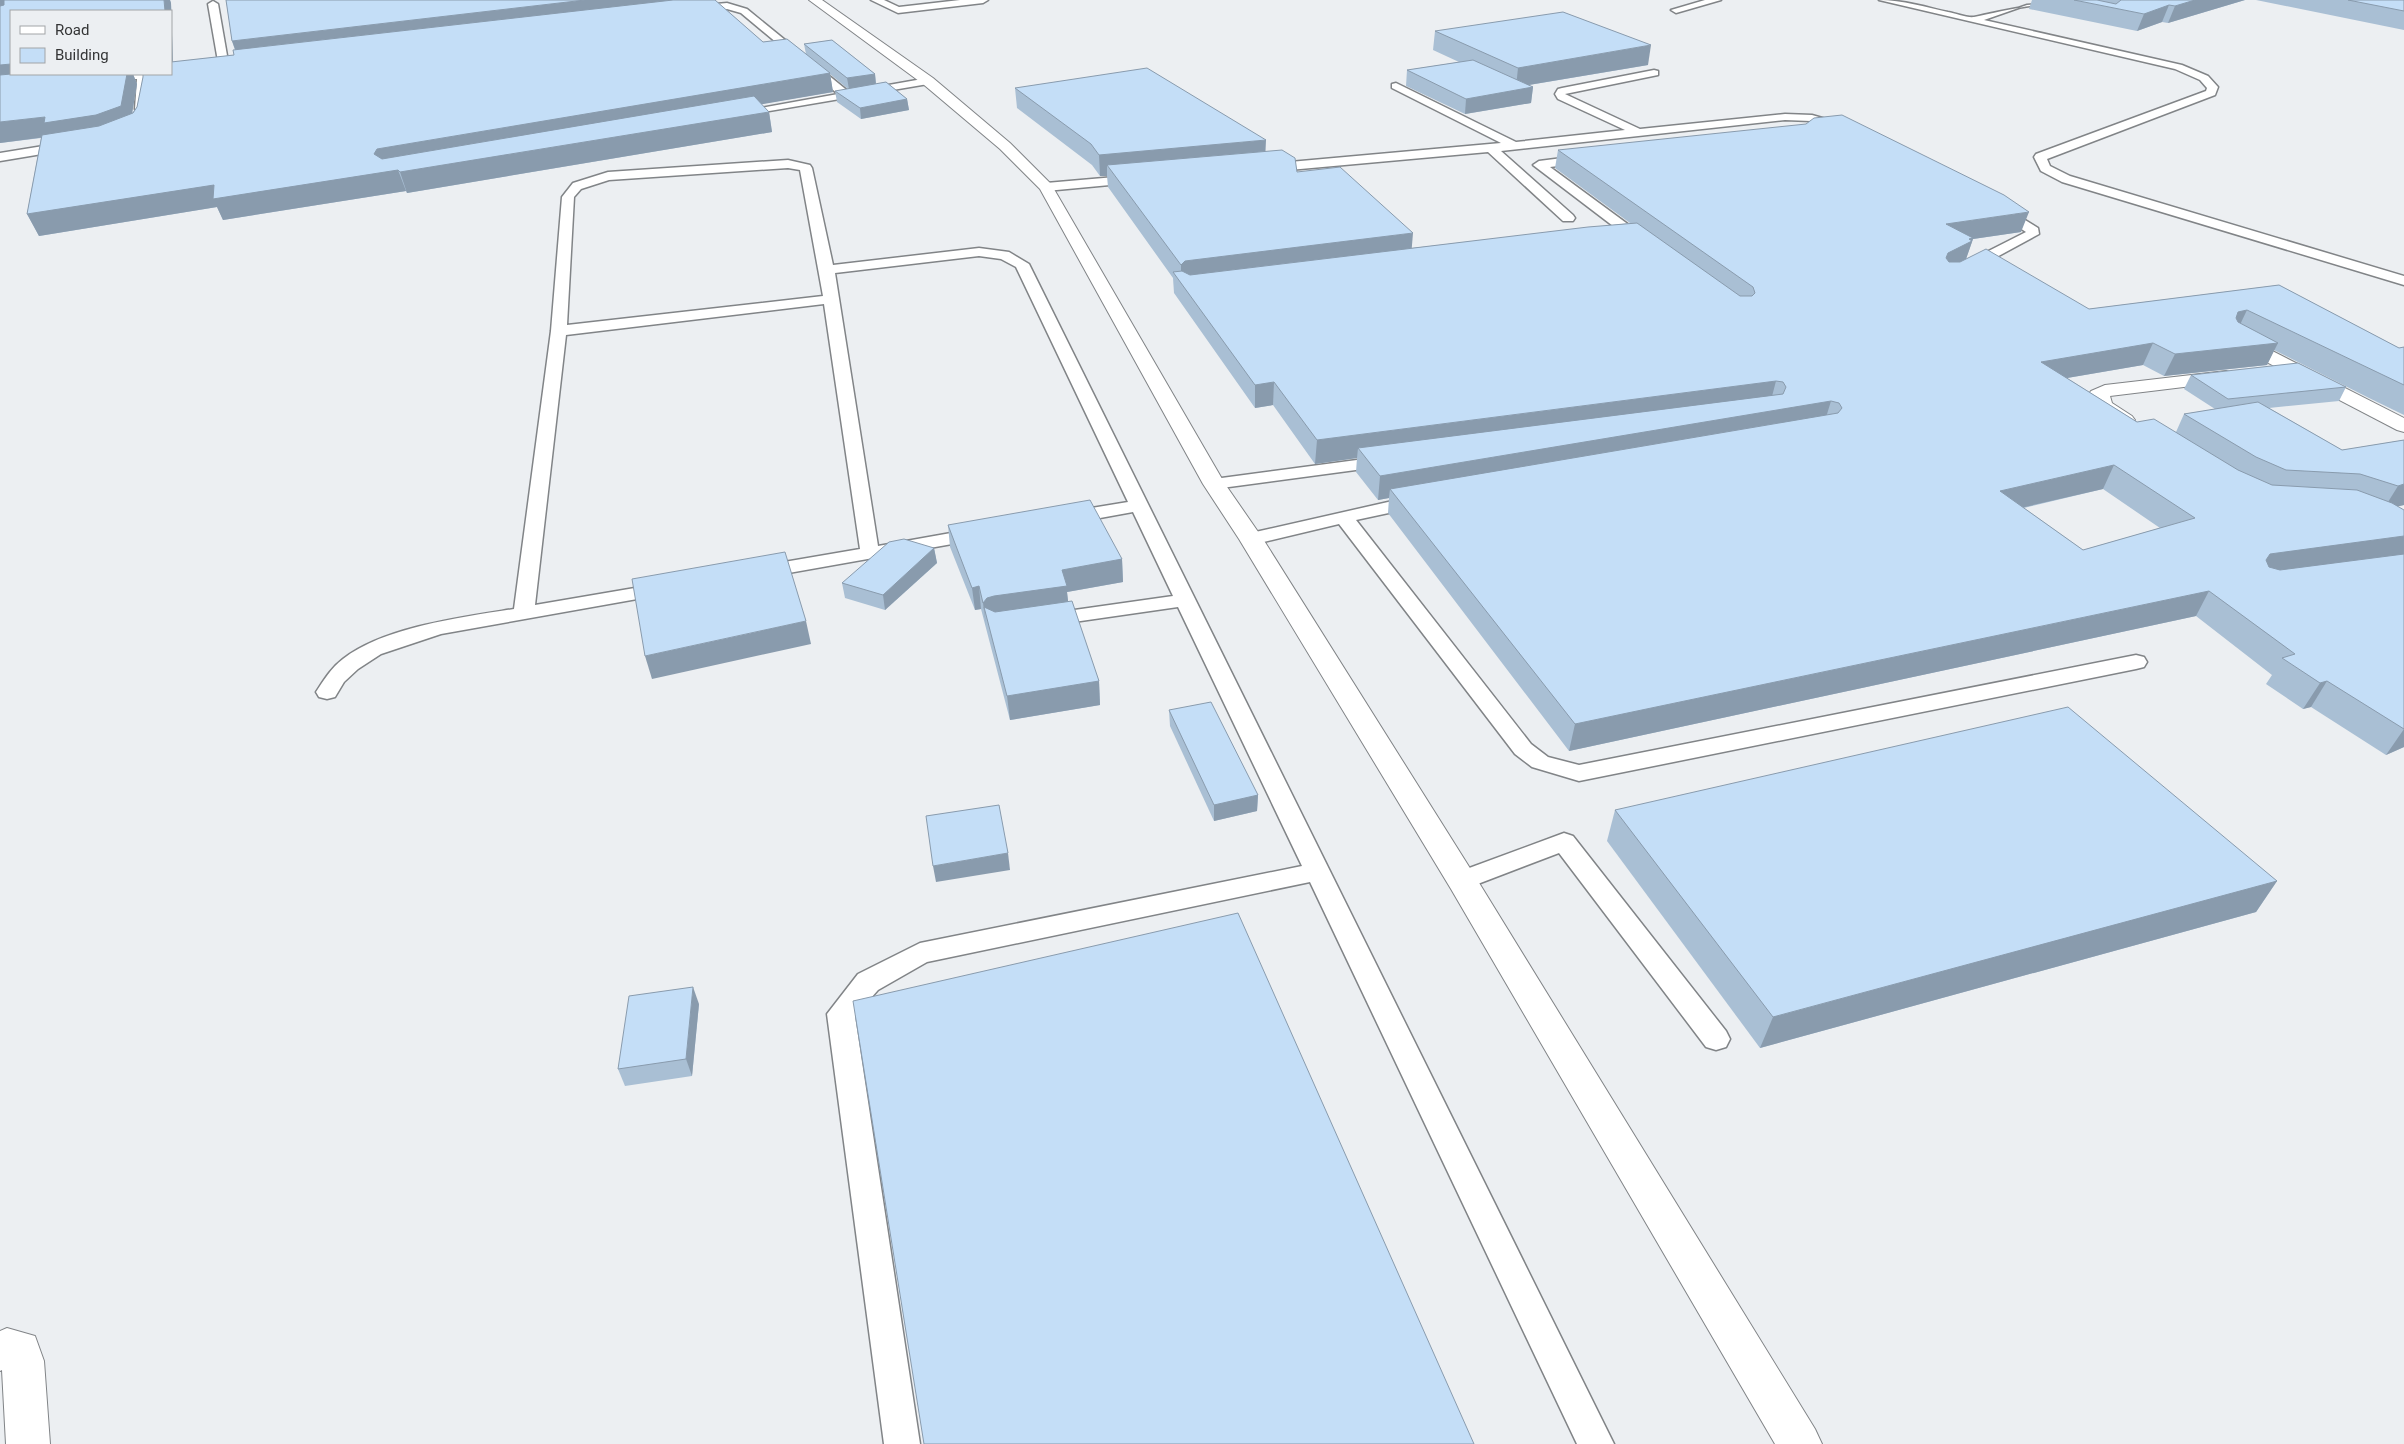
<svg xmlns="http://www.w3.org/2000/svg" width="2404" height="1444" font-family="Roboto,sans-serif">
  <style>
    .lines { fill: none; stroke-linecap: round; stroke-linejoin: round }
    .lane-casing { stroke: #818487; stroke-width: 3 }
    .street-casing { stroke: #818487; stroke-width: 2 }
    .lane { fill: #fff; fill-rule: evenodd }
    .street { fill: #fff; fill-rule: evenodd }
    .wall { fill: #a9bfd4; fill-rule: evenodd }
    .shaded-wall { fill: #899bad }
    .building { fill: #c4def7; stroke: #899bad; fill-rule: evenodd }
  </style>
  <rect width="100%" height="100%" fill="#eceff2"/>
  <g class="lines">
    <defs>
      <g id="lane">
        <path d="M871 0H884L899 7 960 0H988L983 3 898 13Z"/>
        <path d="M1705 0H1721L1676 13 1671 10Z"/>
        <path d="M1879 0C1903 0 1925 7 1948 12 1955 13 1967 18 1974 17 1999 12 2042 0 2067 6L2065 8 2040 4 2027 5 1984 20 2182 65 2208 76 2218 87 2215 95 2047 159 2050 166 2070 176 2404 276V285L2062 182 2041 171 2034 157 2036 154 2206 91 2207 88 2200 80 2175 69Z"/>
        <path d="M213 1 218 4 229 67 224 70 219 67 208 4Z"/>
        <path d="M727 3 747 9 849 92 928 78 933 81 928 84 734 117V113L738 112 838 94 741 13 727 9 693 12 688 9 693 6Z"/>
        <path d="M1654 70 1658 71V75L1565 94 1640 129 1785 114 1812 115 1847 125 1849 127 1843 130 1811 121 1785 120 1501 151 1573 215 1575 218 1573 221H1563L1488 152 1267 172 1261 168 1267 164 1501 143 1392 88V84L1396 83 1516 142 1625 130 1558 99 1555 94 1558 89 1562 88Z"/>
        <path d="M104 74 146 75 149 83 145 111 141 112 135 109 137 79H99V75Z"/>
        <path d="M68 142 74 146 72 149 0 161V153Z"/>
        <path d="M1586 155 1590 156 1592 159 1590 162 1550 167 1648 239 1650 242 1648 245H1638L1533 165 1539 161Z"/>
        <path d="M788 160 810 165 812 168 833 265 979 248 1009 252 1029 264 1614 1444H1577L1310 882 927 962 878 990 855 1016 920 1444H884L827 1014 858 974 920 943 1302 866 1178 607 1046 626 1039 624 1036 620 1039 616 1046 614 1173 596 1133 512 1067 524 1060 522 1058 518 1060 514 1067 512 1128 502 1016 267 1001 259 979 256 835 273 878 546 979 528 986 530 989 534 986 538 760 578 753 576 750 572 753 568 760 566 860 549 824 304 566 335 535 605 664 583 671 585 674 589 671 593 441 634 381 654 358 669 344 682 335 697 327 699 319 697 316 692C324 680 331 668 343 659 384 627 463 617 514 609L551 331 562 197 573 183 608 172ZM788 168 800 170 823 296 567 325 574 197 581 189 609 180Z"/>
        <path d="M1138 175 1142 176 1144 179 1142 182 1046 191 1040 187 1046 183Z"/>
        <path d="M1999 204 2038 228 2039 234 1971 271H1961L1959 268 1961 265 2026 232 1994 211 1993 208Z"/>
        <path d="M1387 456 1393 457 1396 461 1393 465 1214 489 1208 488 1205 484 1208 480 1214 479Z"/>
        <path d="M1419 495 1426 497 1428 501 1426 505 1356 520 1531 744 1548 757 1579 765 2136 655 2144 657 2147 662 2144 667 2136 669 1579 781 1532 767 1515 754 1339 524 1251 545 1244 543 1241 539 1244 535 1251 533Z"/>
        <path d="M1564 833 1573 836 1726 1031 1730 1039 1726 1047 1716 1050 1706 1047 1559 853 1462 890 1453 888 1449 881 1453 874Z"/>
      </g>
      <g id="street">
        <path d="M809 0H822L933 78 1010 143 1051 184 1225 484 1263 539 1473 873 1815 1429 1822 1444H1775L1451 889 1239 539 1203 484 1040 189 1000 149 923 84Z"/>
        <path d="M2239 334 2404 418V432L2397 430 2232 344 2230 340 2232 336Z"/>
        <path d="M2226 371 2233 373 2236 377 2233 381 2110 396 2112 403 2132 416 2135 420 2132 424C2115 429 2092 413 2088 395L2091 391 2105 385Z"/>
        <path d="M7 1328 35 1336 44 1361 50 1444H6L2 1370 0 1371V1331Z"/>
      </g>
    </defs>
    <use href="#lane" class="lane-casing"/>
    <use href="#street" class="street-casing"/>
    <use href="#lane" class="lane"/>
    <use href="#street" class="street"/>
  </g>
  <g class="wall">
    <path d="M0 0H170L171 3 173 62 234 55 233 50H235L232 41 226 0H715L763 42 787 39 806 54 804 44 832 40 875 74 876 84 886 82 907 99 909 110 861 119 837 102 835 91 848 89 830 74 833 92 761 104 769 112 772 132 407 193 406 191 223 220 217 207 39 236 27 214 41 138 0 143ZM11 11H171V74H143V77L137 107 132 113 137 84 133 74H11Z"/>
    <path d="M2032 0H2245L2168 23 2162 22 2137 31 2029 9Z"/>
    <path d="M2256 0H2404V30Z"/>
    <path d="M1435 31 1648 65 1529 85 1533 87 1531 103 1465 114 1406 86 1407 70 1459 62 1433 50Z"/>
    <path d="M1015 88 1266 152 1297 172 1412 248 1630 223 1555 168 1558 150 2021 232 1973 239 1966 259 2089 309 2279 285 2399 348 2404 347V415L2369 398 2274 350 2267 365 2164 376 2143 365 2067 378 2137 422 2176 432 2184 414 2215 409 2184 389 2191 375 2346 387 2339 401 2269 408 2342 450 2404 440V505L2398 506 2404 536V747L2386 755 2311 707 2303 709 2266 684 2272 675 2196 616 1569 751 1388 513 1389 498 1378 500 1356 472 1357 458 1315 464 1273 405 1255 408 1174 293 1173 278 1108 187 1107 176H1100L1092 165 1017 108ZM2103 489 2160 528 2083 550 2024 508Z"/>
    <path d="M948 525 1122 559 1123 582 1067 592 1068 602 1099 681 1100 705 1010 720 981 609 975 610 950 547Z"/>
    <path d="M934 548 937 563 885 610 845 598 842 583Z"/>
    <path d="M1169 710 1258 795 1257 811 1214 821 1170 726Z"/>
    <path d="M1615 810 2277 881 2256 912 1760 1048 1607 841Z"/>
    <path d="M699 1004 692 1076 625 1086 618 1069Z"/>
  </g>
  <g class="shaded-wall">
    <path d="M0 0H6L0 15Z"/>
    <path d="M164 0H170L171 3 173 68 171 69V11H165Z"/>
    <path d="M585 0H715L239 60 232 41Z"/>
    <path d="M2195 0H2245L2168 23 2175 6Z"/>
    <path d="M2169 5 2162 22 2137 31 2144 14Z"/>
    <path d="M1651 45 1648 65 1516 87 1518 68Z"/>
    <path d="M11 64V74L0 85V65Z"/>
    <path d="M830 73 833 92 385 169 398 170 406 191 223 220 217 207 39 236 27 214 374 154 377 149Z"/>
    <path d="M127 74H133L137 84 130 126 0 143V122L45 117Z"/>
    <path d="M875 74 876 85 849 89 847 78Z"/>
    <path d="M1533 87 1531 103 1465 114 1466 99Z"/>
    <path d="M907 99 909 110 861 119 860 108Z"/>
    <path d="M769 112 772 132 407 193 400 172Z"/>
    <path d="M1266 140 1265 162 1107 165V176H1100L1099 155Z"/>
    <path d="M2029 212 2021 232 1973 239 1966 259 1940 274 1946 224Z"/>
    <path d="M1413 233 1411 257 1181 283V265L1185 261Z"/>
    <path d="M2247 310 2237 331 2227 334 2238 312Z"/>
    <path d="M2153 343 2143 365 2032 384 2041 362Z"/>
    <path d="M2278 343 2267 365 2164 376 2175 354Z"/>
    <path d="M1776 381 1770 404 1358 448 1357 458 1315 464 1317 440Z"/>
    <path d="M1274 382 1273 405 1255 408V385Z"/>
    <path d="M1831 401 1824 424 1390 489 1389 498 1378 500 1380 476Z"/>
    <path d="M2114 465 2103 489 1990 515 2000 491Z"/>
    <path d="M2404 484V505L2383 510 2398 486Z"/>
    <path d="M2404 536V559L2256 579 2266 560 2270 554Z"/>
    <path d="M934 548 937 563 885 610 883 595Z"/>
    <path d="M1122 559 1123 582 1067 592 1069 609 997 619 984 607 986 626 983 603 987 598 1062 570Z"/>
    <path d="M979 586 981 609 975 610 972 588Z"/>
    <path d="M2209 591 2196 616 1569 751 1575 724Z"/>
    <path d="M806 621 811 644 652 679 645 656Z"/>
    <path d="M1099 681 1100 705 1010 720 1007 696Z"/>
    <path d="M2327 681 2311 707 2303 709 2320 683Z"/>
    <path d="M2404 729V747L2386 755Z"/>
    <path d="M1258 795 1257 811 1214 821V805Z"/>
    <path d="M1008 853 1010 870 936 882 933 866Z"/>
    <path d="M2277 881 2256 912 1760 1048 1773 1017Z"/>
    <path d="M693 987 699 1004 692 1076 686 1059Z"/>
  </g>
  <g class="building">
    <path d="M4 0H164L165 11H11V64L0 65V6L4 5Z"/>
    <path d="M226 0H585L232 41Z"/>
    <path d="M673 0H715L763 42 787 39 830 73 377 149 374 154 382 159 754 96 769 112 400 172 398 170 213 199 214 185 27 214 42 135 99 126 133 113 137 107 143 77V74H171V62L234 55 233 50Z"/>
    <path d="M2074 0H2097L2116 4 2121 0H2195L2175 6 2169 5 2144 14Z"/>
    <path d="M2348 0H2404V11Z"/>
    <path d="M1563 12 1651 45 1518 68 1435 31Z"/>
    <path d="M832 40 875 74 847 78 804 44Z"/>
    <path d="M1473 60 1533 87 1466 99 1407 70Z"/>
    <path d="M1147 68 1266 140 1099 155 1091 144 1015 88Z"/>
    <path d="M11 74H127L121 106 96 115 44 123 45 117 0 122V75Z"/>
    <path d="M886 82 907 99 860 108 835 91Z"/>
    <path d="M1842 115 2004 195 2029 212 1946 224 1973 238 1969 239 1972 241 1948 253 1946 258 1949 262H1960L1986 249 2089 309 2279 285 2399 348 2404 347V385L2247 310 2238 312 2236 318 2238 322 2278 343 2175 354 2153 343 2041 362 2137 422 2154 419 2238 470 2272 485 2357 490 2392 503 2404 510V536L2270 554 2266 560 2269 567 2280 570 2404 554V729L2327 681 2320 683 2282 658 2295 654 2209 591 1575 724 1390 489 1838 413 1842 408 1839 403 1831 401 1380 476 1358 448 1783 394 1786 387 1783 382 1776 381 1317 440 1274 382 1255 385 1173 272 1182 271 1190 275 1588 227 1637 223 1740 296H1752L1755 293 1753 287 1558 150 1806 124 1814 118ZM2114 465 2195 518 2083 550 2000 491Z"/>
    <path d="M1282 150 1295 158 1297 172 1340 167 1413 233 1185 261 1181 265 1107 165Z"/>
    <path d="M2298 363 2346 387 2228 399 2191 375Z"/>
    <path d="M2258 402 2342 450 2404 440V484L2398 486 2360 474 2286 470 2256 457 2184 414Z"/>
    <path d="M1090 500 1122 559 1062 570 1067 586 994 596 987 598 983 603 979 586 972 588 948 525Z"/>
    <path d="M904 539 934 548 883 595 842 583 889 542Z"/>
    <path d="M785 552 806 621 645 656 632 579Z"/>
    <path d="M1072 601 1099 681 1007 696 984 607 995 612Z"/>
    <path d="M1211 702 1258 795 1214 805 1169 710Z"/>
    <path d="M2068 707 2277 881 1773 1017 1615 810Z"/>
    <path d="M999 805 1008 853 933 866 926 816Z"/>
    <path d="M1238 913 1474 1444H924L853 1001Z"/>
    <path d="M693 987 686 1059 618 1069 629 996Z"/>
  </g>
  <rect x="10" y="10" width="162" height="65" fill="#eceff2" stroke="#a2a5a7"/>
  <rect x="20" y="26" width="25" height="8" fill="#ffffff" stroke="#a2a5a7"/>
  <text x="55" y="35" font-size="15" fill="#343536">Road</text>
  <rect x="20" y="48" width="25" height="15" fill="#c4def7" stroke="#a2a5a7"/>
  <text x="55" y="60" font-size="15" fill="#343536">Building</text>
</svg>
